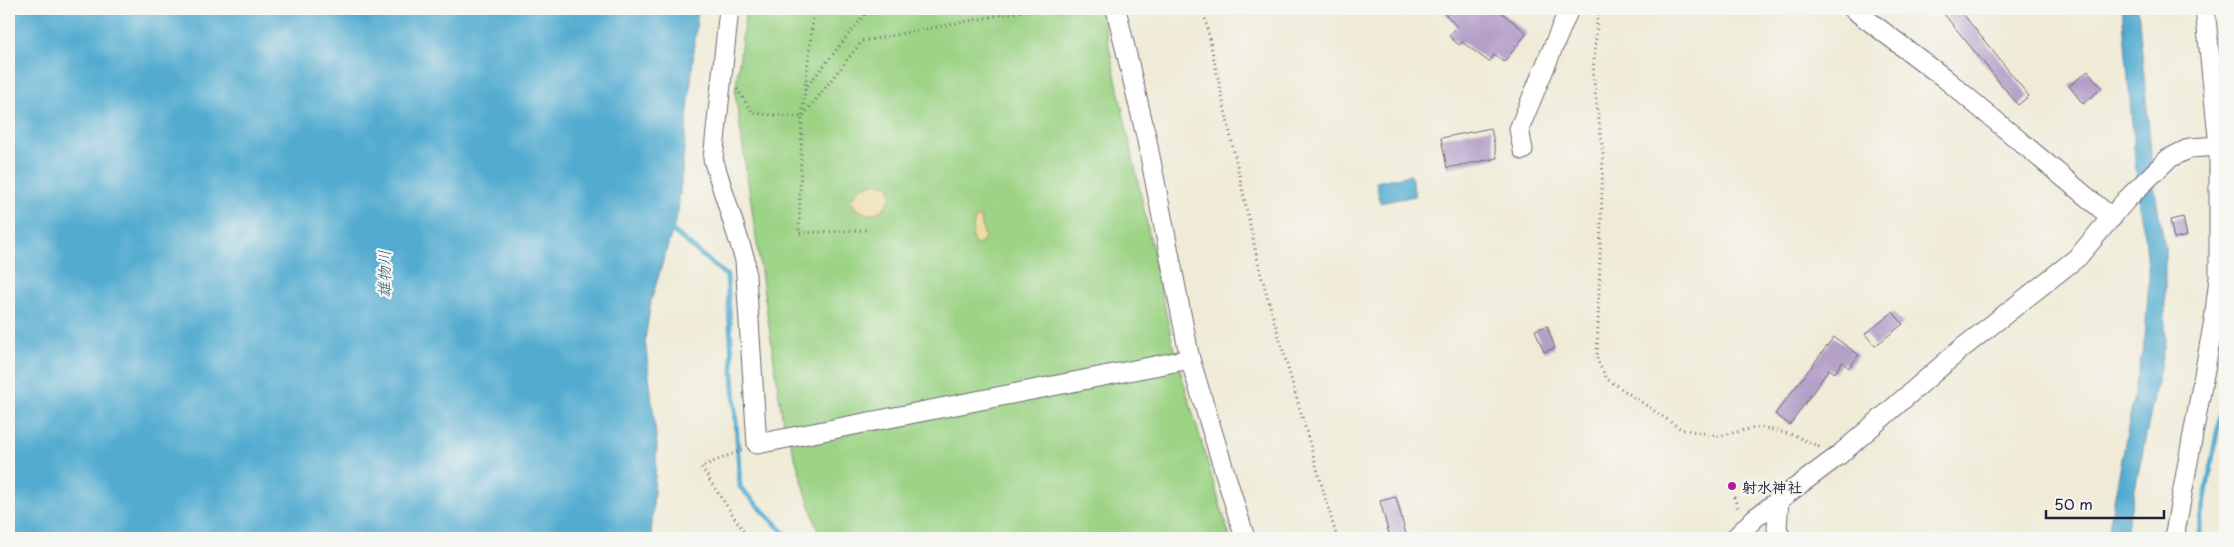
<svg xmlns="http://www.w3.org/2000/svg" width="2234" height="547" font-family="'Playpen Sans','Klee One',sans-serif">
  <style>
    .green { fill: #9cd385; stroke: #5f7a60 }
    .sand { fill: #eeda9e; stroke: #887e6c }
    .water { fill: #53acd0; stroke: #3a6786 }
    .lines { fill: none; stroke-linecap: round; stroke-linejoin: round }
    .stream { stroke: #53acd0; stroke-width: 5 }
    .building { fill: #b49fc7 }
    .minor-casing { stroke: #6a6872; stroke-width: 21 }
    .path { stroke: #6a6872; stroke-width: 3; stroke-dasharray: 1 4; stroke-linecap: butt }
    .minor { stroke: #fff; stroke-width: 19 }
    .poi-dot { fill: #b5179e; stroke: #f6f6f2; stroke-width: 2 }
    .labels { text-anchor: middle; dominant-baseline: central; stroke-width: 4.5; stroke-linejoin: round; paint-order: stroke }
    .poi-label { font-size: 15px; font-weight: bold; fill: #22223b; stroke: #f6f6f2; text-anchor: start }
    .water-label { font-size: 16px; font-style: italic; fill: #365977; stroke: #f6f6f2 }
  </style>
  <rect width="100%" height="100%" fill="#f6f6f2"/>
  <filter id="ink" filterUnits="userSpaceOnUse"><feTurbulence type="fractalNoise" baseFrequency=".02" numOctaves="2"/><feDisplacementMap in="SourceGraphic" scale="10" xChannelSelector="R" yChannelSelector="G"/><feConvolveMatrix kernelMatrix="1 2 1 2 8 2 1 2 1" color-interpolation-filters="sRGB"/></filter>
  <filter id="wash" filterUnits="userSpaceOnUse"><feTurbulence type="fractalNoise" baseFrequency=".0096" numOctaves="4" result="noise"/><feDisplacementMap in="SourceGraphic" scale="20" xChannelSelector="R" yChannelSelector="G"/><feGaussianBlur stdDeviation="1.12" result="paint"/><feColorMatrix in="noise" values="0 0 0 0 0 0 0 0 0 0 0 0 0 0 0 0 0 1.4 0 .05"/><feComposite in="paint" operator="in"/></filter>
  <g filter="url(#wash)">
    <rect width="100%" height="100%" fill="#f0ebd7"/>
    <path class="green" d="M746 9H1101L1174 350 1230 538H820L782 416 735 93Z"/>
    <g class="sand">
      <path d="M873 183 889 185 892 196 883 209 871 215 857 210 850 200 860 188Z"/>
      <path d="M980 216 985 239 981 244 975 245C970 237 973 228 975 219Z"/>
    </g>
    <g class="water">
      <path d="M9 9H698L678 212 651 301 645 340 657 445 651 538H9Z"/>
      <path d="M2122 9H2138L2154 186 2165 248V343L2125 538H2107L2145 337 2149 278 2145 236 2139 206Z"/>
      <path d="M1411 175 1415 196 1380 203 1376 182Z"/>
    </g>
    <g class="lines">
      <g class="stream">
        <path d="M672 230 727 276 740 487 789 538"/>
        <path d="M2198 538 2225 387"/>
      </g>
    </g>
    <g id="blocks">
      <g class="building">
        <path d="M1441 9H1497L1527 33 1504 62 1494 55 1489 62 1462 42 1459 45 1449 36 1457 27Z"/>
        <path d="M1951 9H1959L2029 96 2018 105 1944 14Z"/>
        <path d="M2088 71 2102 88 2083 104 2069 86Z"/>
        <path d="M1491 128 1497 158 1447 168 1441 138Z"/>
        <path d="M2183 217 2187 236 2174 239 2170 220Z"/>
        <path d="M1893 312 1903 324 1875 346 1865 334Z"/>
        <path d="M1547 326 1555 348 1544 352 1535 330Z"/>
        <path d="M1834 337 1859 355 1849 368 1842 362 1835 373 1829 369 1790 425 1775 414Z"/>
        <path d="M1396 497 1407 538H1390L1380 501Z"/>
      </g>
    </g>
  </g>
  <g filter="url(#ink)">
    <use href="#blocks" fill-opacity="0" stroke="#6a6872" stroke-width="1"/>
    <g class="lines">
      <defs>
        <g id="minor">
          <path d="M729 9 713 159 745 260 757 444 1190 359"/>
          <path d="M1116 9 1146 136 1190 359 1245 538"/>
          <path d="M1853 9 1943 77 2112 218"/>
          <path d="M1523 150 1519 129 1569 9"/>
          <path d="M1735 538 1755 518 1779 500"/>
          <path d="M1781 538 1777 528 1779 500 1838 456 1961 349 2078 257 2127 199 2168 159 2190 148 2219 146"/>
          <path d="M2174 538 2214 320 2219 278V146L2205 9"/>
        </g>
      </defs>
      <use href="#minor" class="minor-casing"/>
      <g class="path">
        <path d="M814 9 805 89 869 9"/>
        <path d="M1203 9 1260 271 1337 538"/>
        <path d="M1598 9 1593 74 1603 154 1597 360 1607 379 1681 429 1718 436 1760 427 1794 435 1821 448"/>
        <path d="M737 89 753 113 802 117 862 41 1033 9"/>
        <path d="M805 89 802 117 799 233 867 230"/>
        <path d="M742 450 701 467 748 538"/>
        <path d="M1734 497 1739 511"/>
      </g>
      <use href="#minor" class="minor"/>
    </g>
  </g>
  <circle class="poi-dot" cx="1732" cy="486" r="5"/>
  <g class="labels">
    <g class="poi-label">
      <text x="1742" y="486">射水神社</text>
    </g>
    <g class="water-label">
      <text transform="translate(383 274) rotate(-90)">雄物川</text>
    </g>
  </g>
  <rect width="2234" height="547" fill="none" stroke="#f6f6f2" stroke-width="30"/>
  <path d="M2046 510v8h118v-8" fill="none" stroke="#22223b" stroke-width="2.5"/>
  <text x="2054" y="510" font-size="15" fill="#22223b" stroke="#f6f6f2" stroke-width="4" paint-order="stroke">50 m</text>
</svg>
